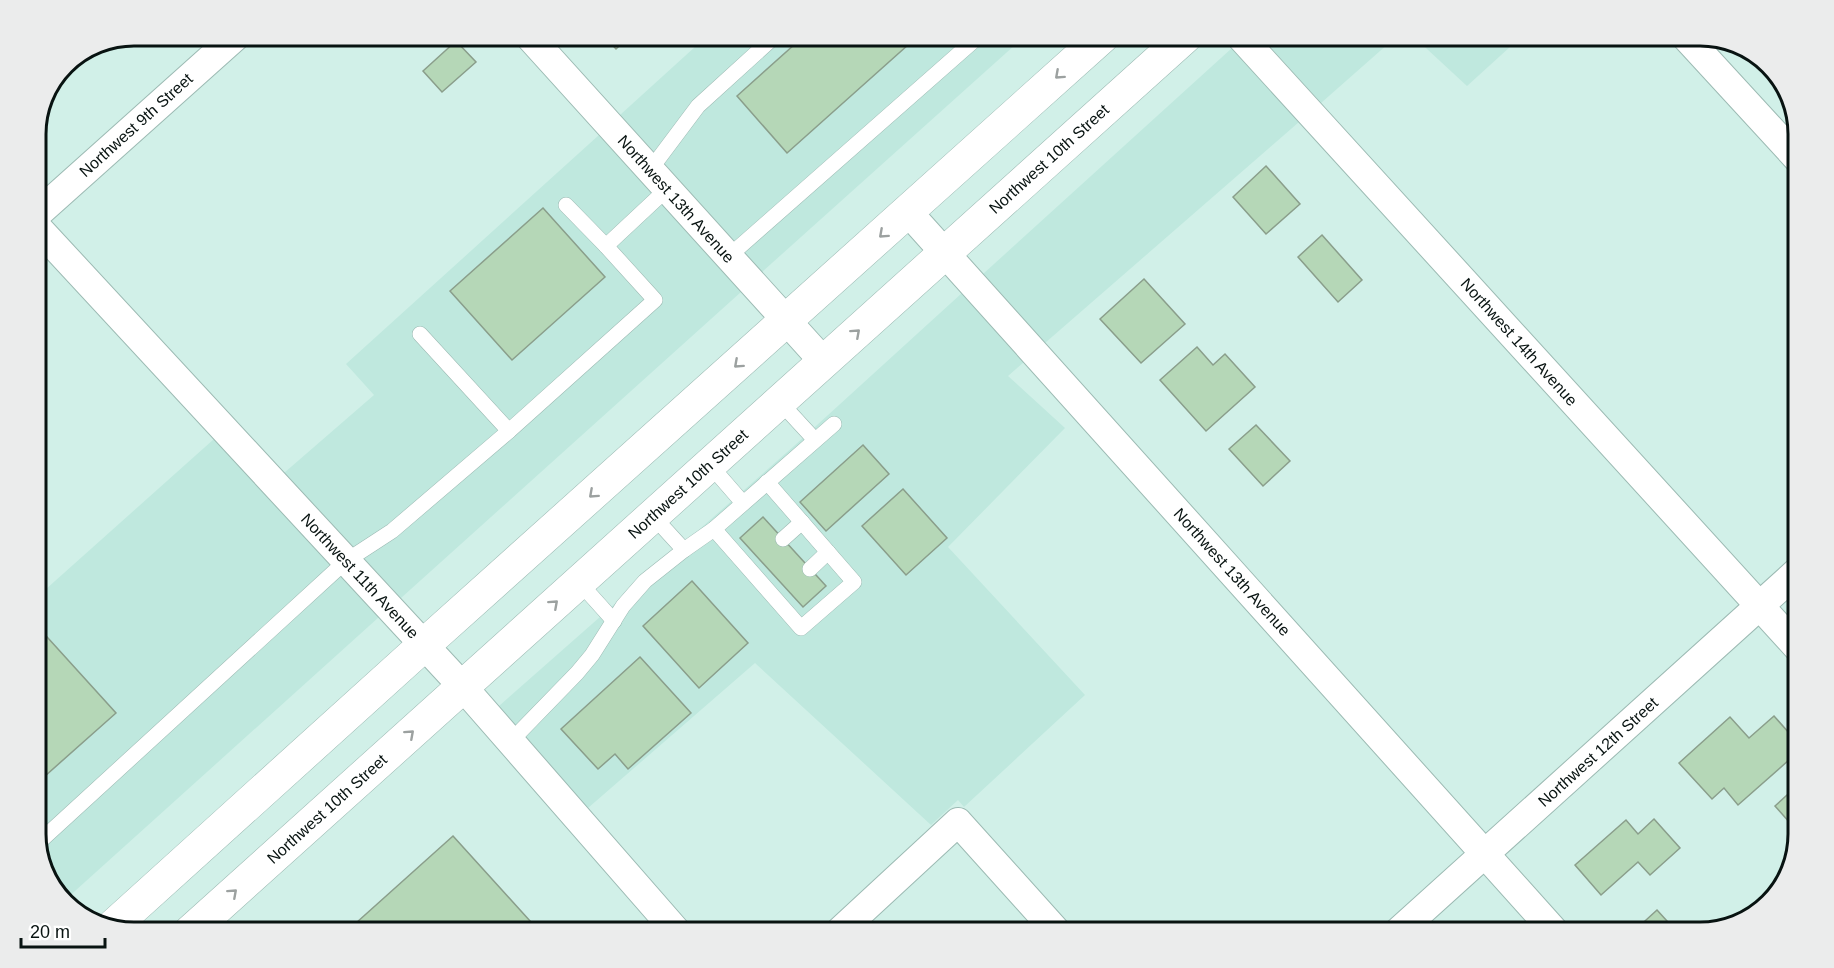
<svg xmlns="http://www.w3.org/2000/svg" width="1834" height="968" font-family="Helvetica,sans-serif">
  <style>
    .built { fill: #bfe8de }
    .building { fill: #b5d7b7; stroke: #8a9e8b; stroke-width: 1.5 }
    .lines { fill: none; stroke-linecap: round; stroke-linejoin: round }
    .lane-casing { stroke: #9cbab3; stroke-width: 16 }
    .street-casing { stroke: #9cbab3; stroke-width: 30 }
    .highway-casing { stroke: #9cbab3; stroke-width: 34 }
    .lane { stroke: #fff; stroke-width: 15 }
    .street { stroke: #fff; stroke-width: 28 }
    .highway { stroke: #fff; stroke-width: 33 }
    .oneway { stroke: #9ca1a0 }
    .labels { text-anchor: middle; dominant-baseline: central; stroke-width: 6; stroke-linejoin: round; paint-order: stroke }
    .street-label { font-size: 16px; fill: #081311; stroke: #fff }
    .rim { fill: none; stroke: #081311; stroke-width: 3 }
  </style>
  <rect width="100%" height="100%" fill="#d1f0e8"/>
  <g class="built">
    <path d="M707 36H1025L762 272 620 115Z"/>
    <path d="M1260 36H1397L1321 103Z"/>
    <path d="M1413 36H1522L1467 86Z"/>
    <path d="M1232 48 1299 122 1045 343 983 274Z"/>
    <path d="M599 135 741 292 401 598 284 473 374 395 346 364Z"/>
    <path d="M962 293 1024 362 1008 376 1065 428 948 547 1085 695 964 807 958 800 931 825 755 663 588 808 499 706 794 446Z"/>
    <path d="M214 439 379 617 65 900 52 888 36 841V598Z"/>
  </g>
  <g class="building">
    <path d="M604 36H630L616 49Z"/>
    <path d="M804 36H918L787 153 737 96Z"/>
    <path d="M456 41 476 62 442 92 423 71Z"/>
    <path d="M1266 166 1300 204 1266 234 1233 197Z"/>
    <path d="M543 208 605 277 512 360 450 291Z"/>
    <path d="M1322 235 1362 280 1338 302 1298 257Z"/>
    <path d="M1144 279 1185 324 1141 363 1100 319Z"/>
    <path d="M1197 347 1213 365 1225 354 1255 387 1206 431 1160 380Z"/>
    <path d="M1256 425 1290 461 1263 486 1229 449Z"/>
    <path d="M863 445 889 474 826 531 800 502Z"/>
    <path d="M903 489 947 538 906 575 862 526Z"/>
    <path d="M763 517 826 586 803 607 740 538Z"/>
    <path d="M692 581 748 643 699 688 643 626Z"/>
    <path d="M38 627 116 713 36 784V628Z"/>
    <path d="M640 657 691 713 628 769 615 754 598 769 561 729Z"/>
    <path d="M1774 716 1798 743V752L1738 805 1724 788 1712 799 1679 763 1730 717 1749 738Z"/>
    <path d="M1798 785V832L1775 806Z"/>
    <path d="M1654 819 1680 848 1650 875 1638 862 1601 895 1575 865 1626 820 1638 834Z"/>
    <path d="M453 836 540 932H364L356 923Z"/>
    <path d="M1657 910 1677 932H1635L1634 931Z"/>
  </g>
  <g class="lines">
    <defs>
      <g id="lane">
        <path d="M650 170 698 106 775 36"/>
        <path d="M566 205 606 246"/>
        <path d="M728 257 979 36"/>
        <path d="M420 334 509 431"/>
        <path d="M780 402 815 440"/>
        <path d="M710 465 743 503"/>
        <path d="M652 515 684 550"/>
        <path d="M714 529 801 628 854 582 767 482"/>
        <path d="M783 539 802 522"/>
        <path d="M810 569 828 552"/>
        <path d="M579 582 614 621"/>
        <path d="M511 741 577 673 592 655 623 606 645 581 684 550 714 529 834 424"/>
        <path d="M37 844 346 561 392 531 509 431 655 300 606 246 667 189"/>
      </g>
      <g id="street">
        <path d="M529 36 824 362"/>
        <path d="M1240 36 1798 648"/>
        <path d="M1685 36 1798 159"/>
        <path d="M908 212 1555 932"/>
        <path d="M36 215 236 36"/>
        <path d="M36 226 463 687 677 932"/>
        <path d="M839 932 958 822 1057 932"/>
        <path d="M1398 932 1798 571"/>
      </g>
      <g id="highway">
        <path d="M112 927 424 645 1103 36"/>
        <path d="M190 932 1186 36"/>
      </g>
    </defs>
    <use href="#lane" class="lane-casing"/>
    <use href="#street" class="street-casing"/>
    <use href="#highway" class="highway-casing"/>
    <use href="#lane" class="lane"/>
    <use href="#street" class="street"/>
    <use href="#highway" class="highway"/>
  </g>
  <defs><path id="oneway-chevron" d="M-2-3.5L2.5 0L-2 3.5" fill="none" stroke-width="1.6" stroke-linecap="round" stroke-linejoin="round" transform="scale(1.5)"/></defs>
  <g class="oneway">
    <use href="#oneway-chevron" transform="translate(1059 75) rotate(138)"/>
    <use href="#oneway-chevron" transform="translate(883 234) rotate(138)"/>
    <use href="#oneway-chevron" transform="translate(856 333) rotate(-42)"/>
    <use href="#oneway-chevron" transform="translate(738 364) rotate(138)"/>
    <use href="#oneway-chevron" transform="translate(593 494) rotate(138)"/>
    <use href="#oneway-chevron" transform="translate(554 604) rotate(-42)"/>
    <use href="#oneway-chevron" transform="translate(410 734) rotate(-42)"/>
    <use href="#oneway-chevron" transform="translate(233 893) rotate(-42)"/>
  </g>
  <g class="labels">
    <g class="street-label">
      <text transform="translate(136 125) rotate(-42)">Northwest 9th Street</text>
      <text transform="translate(1049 159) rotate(-42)">Northwest 10th Street</text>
      <text transform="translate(676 199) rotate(48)">Northwest 13th Avenue</text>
      <text transform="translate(1519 342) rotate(48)">Northwest 14th Avenue</text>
      <text transform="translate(688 484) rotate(-42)">Northwest 10th Street</text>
      <text transform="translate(1232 572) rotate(48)">Northwest 13th Avenue</text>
      <text transform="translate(360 576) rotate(47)">Northwest 11th Avenue</text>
      <text transform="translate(1598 752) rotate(-42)">Northwest 12th Street</text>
      <text transform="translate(327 809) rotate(-42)">Northwest 10th Street</text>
    </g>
  </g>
  <path d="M0 0H1834V968H0ZM134 46H1700A88 88 0 0 1 1788 134V834A88 88 0 0 1 1700 922H134A88 88 0 0 1 46 834V134A88 88 0 0 1 134 46Z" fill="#ebecec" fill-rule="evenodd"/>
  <path class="rim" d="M134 46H1700A88 88 0 0 1 1788 134V834A88 88 0 0 1 1700 922H134A88 88 0 0 1 46 834V134A88 88 0 0 1 134 46Z"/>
  <path d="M21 938v9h84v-9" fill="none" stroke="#081311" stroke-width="3"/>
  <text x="30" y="938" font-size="18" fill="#081311" stroke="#ffffff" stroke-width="4.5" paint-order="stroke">20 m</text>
</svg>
